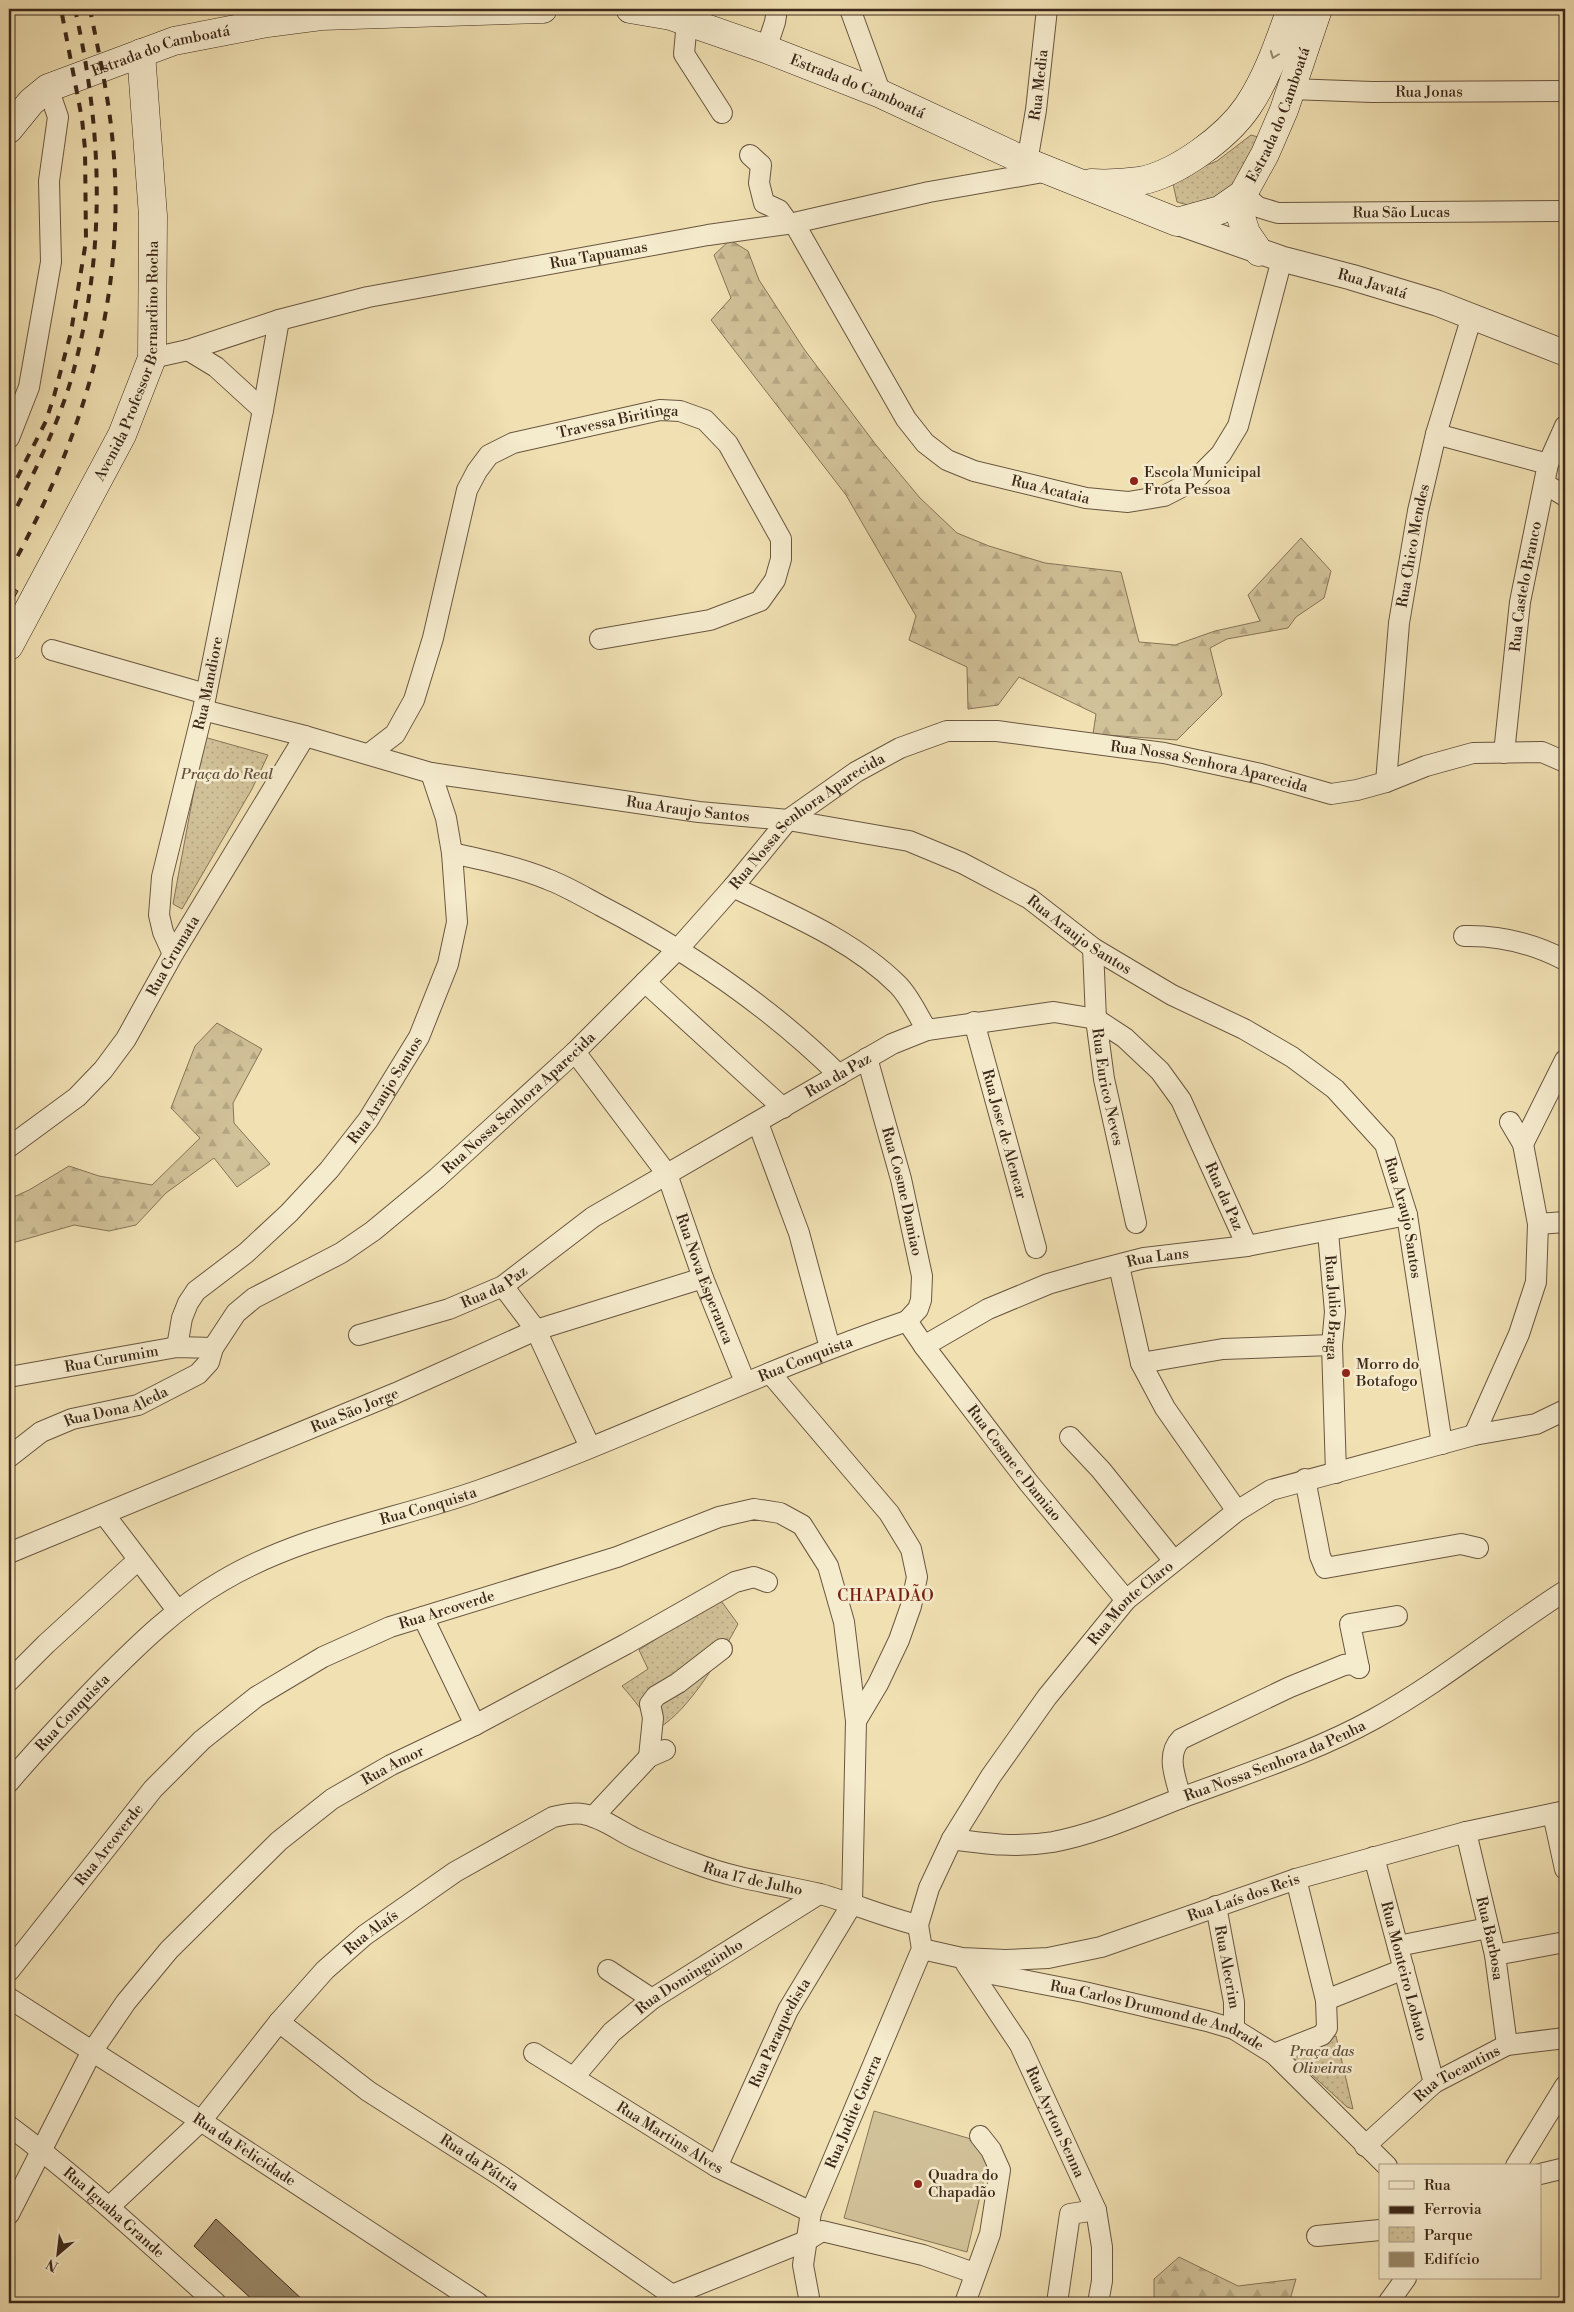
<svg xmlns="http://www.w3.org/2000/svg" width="1574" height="2312" font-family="'Libre Bodoni',serif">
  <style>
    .forest { fill: url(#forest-firs); stroke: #867459 }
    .park { fill: url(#park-dots); stroke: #867459 }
    .pitch { fill: #d1c198; stroke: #867459 }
    .building { fill: #9a8869; stroke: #3c281a }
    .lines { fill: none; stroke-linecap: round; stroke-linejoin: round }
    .minor-casing { stroke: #695640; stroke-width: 22 }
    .tertiary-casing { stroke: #695640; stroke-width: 27 }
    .secondary-casing { stroke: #3c281a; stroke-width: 29 }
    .minor { stroke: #f5ebcd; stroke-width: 20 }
    .tertiary { stroke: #f5ebcd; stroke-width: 25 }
    .secondary { stroke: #f5ebcd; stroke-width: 28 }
    .rail { stroke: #3c281a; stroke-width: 4; stroke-dasharray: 9 9; stroke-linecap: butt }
    .oneway { stroke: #988a74 }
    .poi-dot { fill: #8f2418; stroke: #f5ebcd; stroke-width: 2 }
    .labels { text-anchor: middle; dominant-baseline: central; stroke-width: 5; stroke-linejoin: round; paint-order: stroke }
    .street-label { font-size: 15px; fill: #3c281a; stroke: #f5ebcd }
    .poi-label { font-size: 15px; fill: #3c281a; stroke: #f5ebcd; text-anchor: start }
    .park-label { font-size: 15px; font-style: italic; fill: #614e3a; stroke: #f5ebcd }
    .neighbourhood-label { font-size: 16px; letter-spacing: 1px; fill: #7a1f14; stroke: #f5ebcd }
  </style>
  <defs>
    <pattern id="forest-firs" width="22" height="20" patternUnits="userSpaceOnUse" patternTransform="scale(1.25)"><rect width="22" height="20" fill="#d1c198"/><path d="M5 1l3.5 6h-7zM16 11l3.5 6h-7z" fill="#b4a682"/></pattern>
    <pattern id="park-dots" width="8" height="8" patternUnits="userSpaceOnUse" patternTransform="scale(1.25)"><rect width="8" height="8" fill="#d1c198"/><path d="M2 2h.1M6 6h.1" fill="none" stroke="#b4a682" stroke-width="1.8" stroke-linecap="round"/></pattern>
  </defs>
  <rect width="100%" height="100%" fill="#f0e0b2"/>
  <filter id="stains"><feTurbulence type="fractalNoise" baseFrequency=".004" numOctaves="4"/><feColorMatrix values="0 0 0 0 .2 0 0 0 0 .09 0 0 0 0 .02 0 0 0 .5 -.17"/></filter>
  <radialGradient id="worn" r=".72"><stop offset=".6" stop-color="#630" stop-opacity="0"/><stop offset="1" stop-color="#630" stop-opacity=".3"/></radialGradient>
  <g class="forest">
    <path d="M730 240 748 251 759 280 804 349 876 445 920 498 957 533 989 546 1045 563 1121 572 1139 642 1175 645 1215 631 1260 621 1248 595 1301 538 1331 571 1324 598 1296 617 1288 628 1227 639 1210 648 1222 695 1177 740 1093 734 1096 714 1019 677 998 705 968 709 967 667 909 640 916 616 846 495 711 320 731 298 714 255Z"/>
    <path d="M217 1023 262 1049 233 1103 234 1123 270 1164 237 1187 214 1158 166 1193 136 1225 109 1231 74 1225 9 1244V1199L29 1190 69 1166 99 1176 152 1185 200 1138 171 1108 195 1046Z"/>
    <path d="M1179 2257 1238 2286 1296 2279 1289 2303H1154V2279Z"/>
  </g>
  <g class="park">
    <path d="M1251 135 1265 139 1242 177 1222 195 1192 206 1177 202 1172 179 1217 161Z"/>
    <path d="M204 737 268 755 252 789 182 909 173 904Z"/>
    <path d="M719 1598 738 1624C721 1656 690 1709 659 1728 644 1716 635 1700 622 1686L648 1669 639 1650Z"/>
    <path d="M1336 2036 1353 2109 1347 2107 1286 2051Z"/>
  </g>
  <path class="pitch" d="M874 2111 992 2145 967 2252 844 2218Z"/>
  <g class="building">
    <path d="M9 586 18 591 9 607Z"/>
    <path d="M216 2219 305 2302 304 2303H256L194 2246Z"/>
  </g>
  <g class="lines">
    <defs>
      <g id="minor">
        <path d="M850 9 881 94"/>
        <path d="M687 21 684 54 722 113"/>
        <path d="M766 49 775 22 777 9"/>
        <path id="s1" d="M1291 89 1372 92 1565 91"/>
        <path d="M750 155 761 165 759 183 764 203 779 210 789 224"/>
        <path id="s2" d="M1027 162 1036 110 1047 9"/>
        <path id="s3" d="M1243 194 1258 207 1278 213 1565 211"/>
        <path id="s4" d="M794 223 906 419 925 443 947 460 974 471 1086 498 1128 502 1164 496 1195 480 1221 454 1238 426 1282 259"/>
        <path d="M188 350 216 367 263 410"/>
        <path id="s5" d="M152 358 188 350 279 320 368 297 708 235 794 223 929 192 1049 171"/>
        <path d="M1436 434 1548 464"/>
        <path d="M9 438 29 387 51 262 49 181 58 117 48 88"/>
        <path d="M1545 484 1565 496"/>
        <path d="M52 650 206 694"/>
        <path id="s6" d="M203 710 305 736 431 773 699 812 788 820 909 841 962 863 1030 899 1093 948 1172 995 1244 1029 1292 1057 1335 1089 1385 1144 1407 1215 1442 1444"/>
        <path id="s7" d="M1504 753 1520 602 1548 464 1565 426"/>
        <path id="s8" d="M369 754 395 734 414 700 433 638 467 490 477 471 489 455 513 443 660 410 680 411 705 420 728 444 781 539V559L775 580 760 601 710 620 600 639"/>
        <path id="s9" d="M1386 782 1399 623 1418 511 1436 434 1472 316"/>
        <path d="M452 853C484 860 517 867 547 879 566 886 584 897 601 906 688 951 770 1007 839 1075"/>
        <path d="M733 887C789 914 853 940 898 985 910 997 918 1016 927 1030"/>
        <path d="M1464 936C1500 935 1534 944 1565 960"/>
        <path id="s10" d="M1093 948 1096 1019 1104 1079 1136 1223"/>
        <path id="s11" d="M173 954 163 932 159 915 162 877 203 710 263 410 279 320"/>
        <path d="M645 982 783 1108"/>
        <path id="s12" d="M974 1022 1036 1248"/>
        <path id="s13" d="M575 1052 667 1174 703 1278 745 1382"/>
        <path id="s14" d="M867 1058 901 1179 922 1276 921 1300 918 1309 907 1321"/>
        <path d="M758 1123 799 1233 830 1348"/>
        <path d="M1523 1144 1565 1060"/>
        <path id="s15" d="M9 1147 77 1097 103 1070 126 1039 173 954 305 736"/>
        <path d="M1538 1224 1565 1222"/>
        <path id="s16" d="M1328 1232 1335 1312 1332 1345 1336 1473"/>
        <path d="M1119 1266 1141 1363 1165 1408 1237 1511"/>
        <path d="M503 1286 536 1330 590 1447"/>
        <path id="s17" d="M907 1321 924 1346 1028 1482 1126 1600"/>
        <path id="s18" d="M359 1335 449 1309 503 1286 593 1217 892 1044 927 1030 1054 1012 1096 1019 1125 1038 1160 1071 1181 1100 1247 1246"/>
        <path id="s19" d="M924 1346 988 1309 1048 1284 1086 1273 1144 1258 1247 1246 1407 1215"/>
        <path id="s20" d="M177 1347 182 1318 188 1303 196 1291 246 1253 289 1213 329 1170 368 1120 419 1037 448 964 457 922 452 853 446 818 431 773"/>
        <path d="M1141 1363 1223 1349 1332 1345"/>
        <path id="s21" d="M9 1377 177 1347 213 1348"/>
        <path d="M1474 1435 1519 1334 1536 1282 1538 1224 1523 1144 1510 1122"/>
        <path d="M1070 1437 1101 1470 1174 1561"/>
        <path id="s22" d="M9 1457 41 1432 72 1419 138 1405 198 1374 209 1362 213 1348 236 1313 254 1298 341 1253 373 1231 437 1178 575 1052 678 949 733 887 788 820 856 772 900 748 947 731H997L1164 753 1261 774 1331 794 1357 790 1386 782 1426 766 1473 753 1542 752 1565 762"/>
        <path d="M1305 1479 1320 1556 1325 1568 1461 1544 1478 1548"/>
        <path d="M104 1514 177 1610"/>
        <path id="s23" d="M9 1553 396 1393 536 1330 703 1278"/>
        <path d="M423 1617 475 1725"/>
        <path d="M1359 1668 1350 1624 1397 1616"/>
        <path d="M9 1681 46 1644 138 1560"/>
        <path d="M649 1757 653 1718 650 1704 656 1696 678 1683 722 1649"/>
        <path id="s24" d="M9 1782C38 1748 69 1715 100 1683 138 1645 175 1608 222 1581 301 1534 395 1520 480 1490 625 1439 762 1370 907 1321"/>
        <path d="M1181 1798C1176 1779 1165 1755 1181 1739L1290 1687 1344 1665 1352 1664 1359 1668"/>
        <path d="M1553 1814 1565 1869"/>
        <path d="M593 1817 649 1757 665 1750"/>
        <path id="s25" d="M1466 1832 1495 1955 1507 2045"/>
        <path id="s26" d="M952 1839C987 1844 1017 1848 1053 1842 1100 1833 1144 1812 1189 1795 1251 1772 1316 1751 1374 1719 1441 1682 1501 1632 1565 1591"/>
        <path id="s27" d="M1374 1857 1434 2083"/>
        <path id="s28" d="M1216 1906 1234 2002V2029"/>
        <path d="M1398 1946 1488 1928"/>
        <path id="s29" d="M922 1949 962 1958 1005 1960 1048 1958 1101 1947 1296 1879 1466 1832 1565 1811"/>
        <path d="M1495 1955 1565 1942"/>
        <path id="s30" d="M966 1964 1020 2045 1096 2210 1102 2247V2281L1098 2303"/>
        <path d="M608 1970 652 1999"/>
        <path id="s31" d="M971 1970 1084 1992 1207 2021 1234 2029 1274 2054 1387 2166"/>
        <path id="s32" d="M9 1971 153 1789 202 1740 256 1697 323 1657 390 1627 617 1557 719 1517 754 1509 780 1513 802 1525 828 1566 844 1622 856 1721"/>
        <path id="s33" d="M9 1998 201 2121 478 2303"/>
        <path d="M1326 2000 1404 1969"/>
        <path id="s34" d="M279 2022 368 2091 501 2176 672 2295 679 2303"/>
        <path id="s35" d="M534 2053 717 2167 811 2212"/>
        <path d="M1274 2054 1322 2035 1327 2028 1326 2000 1296 1879"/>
        <path id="s36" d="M574 2077 612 2032 652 1999 819 1894"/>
        <path id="s37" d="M9 2126C82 2180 148 2243 216 2303"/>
        <path id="s38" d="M1365 2146 1434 2083 1507 2045 1565 2038"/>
        <path d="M1516 2166 1565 2086"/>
        <path id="s39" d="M717 2167 788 2010 852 1904 856 1721 878 1684 899 1640 911 1606 917 1577 911 1549 889 1513 770 1373"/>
        <path d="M1540 2174 1565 2168"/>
        <path id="s40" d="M109 2207 201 2121 279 2022 325 1970 365 1935 455 1872 553 1817C562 1815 572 1812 583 1814 601 1817 618 1830 634 1838 653 1847 674 1856 694 1863 735 1879 777 1884 820 1894 853 1903 884 1917 918 1925"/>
        <path id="s41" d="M9 2214 91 2053 126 2002 169 1950 279 1841 332 1799 391 1765 475 1725 626 1644 735 1582 754 1577 767 1582"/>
        <path d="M1317 2236 1380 2230"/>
        <path d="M672 2295 806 2241 822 2231 923 2255 974 2273"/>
        <path id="s42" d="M810 2303 803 2265 811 2212 922 1949 918 1925 929 1888 952 1839 991 1776 1047 1697 1126 1600 1237 1511 1271 1490 1474 1435 1536 1424 1565 1410"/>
        <path d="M965 2303 990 2234 1000 2170 991 2150 980 2136"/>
        <path d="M1057 2303 1070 2214 1096 2210"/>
        <path d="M1388 2303 1406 2278"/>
      </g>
      <g id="tertiary">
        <path id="s43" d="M1177 222 1282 259 1351 277 1437 303 1565 353"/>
      </g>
      <g id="secondary">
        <path id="s44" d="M630 9 671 16 766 49 881 94 1027 162 1177 222 1220 210 1243 194 1265 154 1284 110 1318 9"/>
        <path id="s45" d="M9 129 31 102 48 88 174 41 267 23 321 16 543 9"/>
        <path d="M1091 183C1107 184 1124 183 1140 181 1177 174 1227 137 1248 106 1268 76 1279 42 1291 9"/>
        <path d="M1236 201 1246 233 1259 252"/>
        <path id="s46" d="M9 646 122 435 152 358 153 216 141 53"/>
      </g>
    </defs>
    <use href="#minor" class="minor-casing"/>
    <use href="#tertiary" class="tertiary-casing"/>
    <use href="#secondary" class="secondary-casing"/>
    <use href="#minor" class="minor"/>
    <use href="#tertiary" class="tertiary"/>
    <use href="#secondary" class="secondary"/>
    <g class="rail">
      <path d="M9 494 46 421 54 396 71 332 86 241 85 149 82 119 61 9"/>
      <path d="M9 522C33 476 63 415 75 365 106 245 102 129 75 9"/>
      <path d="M9 572C84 436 129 293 112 135 108 94 98 49 90 9"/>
    </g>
  </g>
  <defs><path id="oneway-chevron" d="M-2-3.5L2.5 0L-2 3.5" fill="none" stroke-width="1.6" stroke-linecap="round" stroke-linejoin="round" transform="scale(1.25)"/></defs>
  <use class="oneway" href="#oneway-chevron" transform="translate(1274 55) rotate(111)"/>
  <g class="poi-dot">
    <circle cx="1134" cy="481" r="5"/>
    <circle cx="1346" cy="1373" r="5"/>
    <circle cx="918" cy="2184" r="5"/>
  </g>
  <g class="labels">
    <g class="street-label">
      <text stroke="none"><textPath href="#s45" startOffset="176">Estrada do Camboatá</textPath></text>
      <text stroke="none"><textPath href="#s2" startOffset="78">Rua Media</textPath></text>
      <text stroke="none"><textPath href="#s44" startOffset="241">Estrada do Camboatá</textPath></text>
      <text stroke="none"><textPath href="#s1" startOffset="138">Rua Jonas</textPath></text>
      <text stroke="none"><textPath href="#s44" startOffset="748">Estrada do Camboatá</textPath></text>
      <text stroke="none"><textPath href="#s3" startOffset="164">Rua São Lucas</textPath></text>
      <text stroke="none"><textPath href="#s5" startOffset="459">Rua Tapuamas</textPath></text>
      <text stroke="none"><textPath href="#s43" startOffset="205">Rua Javatá</textPath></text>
      <text stroke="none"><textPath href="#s46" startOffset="314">Avenida Professor Bernardino Rocha</textPath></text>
      <text stroke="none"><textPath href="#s8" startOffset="464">Travessa Biritinga</textPath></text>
      <text stroke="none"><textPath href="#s4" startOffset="392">Rua Acataia</textPath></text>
      <text stroke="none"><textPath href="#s9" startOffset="238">Rua Chico Mendes</textPath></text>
      <text stroke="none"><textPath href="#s7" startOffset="168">Rua Castelo Branco</textPath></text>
      <text stroke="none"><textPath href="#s11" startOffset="279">Rua Mandiore</textPath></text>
      <text stroke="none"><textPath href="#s22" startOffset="1476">Rua Nossa Senhora Aparecida</textPath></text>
      <text stroke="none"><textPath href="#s6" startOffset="496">Rua Araujo Santos</textPath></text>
      <text stroke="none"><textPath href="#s22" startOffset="1041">Rua Nossa Senhora Aparecida</textPath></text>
      <text stroke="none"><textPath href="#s6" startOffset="915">Rua Araujo Santos</textPath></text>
      <text stroke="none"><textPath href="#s15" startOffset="256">Rua Grumata</textPath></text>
      <text stroke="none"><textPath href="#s18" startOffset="549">Rua da Paz</textPath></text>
      <text stroke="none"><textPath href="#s10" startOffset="140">Rua Eurico Neves</textPath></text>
      <text stroke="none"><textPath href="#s20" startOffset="338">Rua Araujo Santos</textPath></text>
      <text stroke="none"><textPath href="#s22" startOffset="636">Rua Nossa Senhora Aparecida</textPath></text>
      <text stroke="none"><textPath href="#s12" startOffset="116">Rua Jose de Alencar</textPath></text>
      <text stroke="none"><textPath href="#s14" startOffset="138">Rua Cosme Damiao</textPath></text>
      <text stroke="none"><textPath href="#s18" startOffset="1044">Rua da Paz</textPath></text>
      <text stroke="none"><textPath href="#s6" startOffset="1365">Rua Araujo Santos</textPath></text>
      <text stroke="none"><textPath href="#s19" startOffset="252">Rua Lans</textPath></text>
      <text stroke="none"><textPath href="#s13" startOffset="264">Rua Nova Esperanca</textPath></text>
      <text stroke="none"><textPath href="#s18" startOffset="144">Rua da Paz</textPath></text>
      <text stroke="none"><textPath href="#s16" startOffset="76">Rua Julio Braga</textPath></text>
      <text stroke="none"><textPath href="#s21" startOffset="104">Rua Curumim</textPath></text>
      <text stroke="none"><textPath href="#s24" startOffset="919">Rua Conquista</textPath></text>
      <text stroke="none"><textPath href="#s22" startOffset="120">Rua Dona Aleda</textPath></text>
      <text stroke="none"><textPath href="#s23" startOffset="374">Rua São Jorge</textPath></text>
      <text stroke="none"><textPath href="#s17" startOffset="178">Rua Cosme e Damiao</textPath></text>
      <text stroke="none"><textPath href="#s24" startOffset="514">Rua Conquista</textPath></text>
      <text stroke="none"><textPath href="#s42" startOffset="792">Rua Monte Claro</textPath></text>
      <text stroke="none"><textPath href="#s32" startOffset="581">Rua Arcoverde</textPath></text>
      <text stroke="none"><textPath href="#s24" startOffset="94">Rua Conquista</textPath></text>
      <text stroke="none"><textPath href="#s26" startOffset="338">Rua Nossa Senhora da Penha</textPath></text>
      <text stroke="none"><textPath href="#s41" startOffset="602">Rua Amor</textPath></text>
      <text stroke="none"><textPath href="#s32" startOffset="161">Rua Arcoverde</textPath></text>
      <text stroke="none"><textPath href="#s40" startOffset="810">Rua 17 de Julho</textPath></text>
      <text stroke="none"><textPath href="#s29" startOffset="332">Rua Laís dos Reis</textPath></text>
      <text stroke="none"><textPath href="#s40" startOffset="381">Rua Alaís</textPath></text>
      <text stroke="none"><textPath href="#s25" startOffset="109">Rua Barbosa</textPath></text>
      <text stroke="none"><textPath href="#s28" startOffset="62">Rua Alecrim</textPath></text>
      <text stroke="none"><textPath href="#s27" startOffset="118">Rua Monteiro Lobato</textPath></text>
      <text stroke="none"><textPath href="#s36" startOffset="154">Rua Dominguinho</textPath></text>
      <text stroke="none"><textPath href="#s31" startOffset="192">Rua Carlos Drumond de Andrade</textPath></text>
      <text stroke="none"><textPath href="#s39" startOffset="148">Rua Paraquedista</textPath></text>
      <text stroke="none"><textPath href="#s38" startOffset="118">Rua Tocantins</textPath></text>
      <text stroke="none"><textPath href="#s42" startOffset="201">Rua Judite Guerra</textPath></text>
      <text stroke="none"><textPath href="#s30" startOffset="182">Rua Ayrton Senna</textPath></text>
      <text stroke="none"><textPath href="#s35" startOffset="160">Rua Martins Alves</textPath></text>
      <text stroke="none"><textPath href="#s33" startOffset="280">Rua da Felicidade</textPath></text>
      <text stroke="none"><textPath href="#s34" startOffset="245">Rua da Pátria</textPath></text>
      <text stroke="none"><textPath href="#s37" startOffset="136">Rua Iguaba Grande</textPath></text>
    </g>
    <g class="poi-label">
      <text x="1144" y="472">Escola Municipal<tspan x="1144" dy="17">Frota Pessoa</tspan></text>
      <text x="1356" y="1364">Morro do<tspan x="1356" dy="17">Botafogo</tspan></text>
      <text x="928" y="2175">Quadra do<tspan x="928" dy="17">Chapadão</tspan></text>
    </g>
    <g class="park-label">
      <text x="227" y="774">Praça do Real</text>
      <text x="1322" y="2051">Praça das<tspan x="1322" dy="17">Oliveiras</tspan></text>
    </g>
    <g class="neighbourhood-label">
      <text x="886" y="1596">CHAPADÃO</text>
    </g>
  </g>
  <rect width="1574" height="2312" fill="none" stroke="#f0e0b2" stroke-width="30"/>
  <rect x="10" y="10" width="1554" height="2292" fill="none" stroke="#3c281a" stroke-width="2.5"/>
  <rect x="15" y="15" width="1544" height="2282" fill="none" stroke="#3c281a"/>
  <rect x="1379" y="2164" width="162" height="115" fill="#f5ebcd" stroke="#ab9d85"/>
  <rect x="1389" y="2181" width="25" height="8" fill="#f5ebcd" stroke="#ab9d85"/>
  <text x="1424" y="2190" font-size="15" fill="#3c281a">Rua</text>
  <rect x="1389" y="2206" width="25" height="8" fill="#3c281a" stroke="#ab9d85"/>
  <text x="1424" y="2214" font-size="15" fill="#3c281a">Ferrovia</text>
  <rect x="1389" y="2227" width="25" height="15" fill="url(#park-dots)" stroke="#ab9d85"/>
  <text x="1424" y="2240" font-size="15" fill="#3c281a">Parque</text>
  <rect x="1389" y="2252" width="25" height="15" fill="#9a8869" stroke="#ab9d85"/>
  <text x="1424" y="2264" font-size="15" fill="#3c281a">Edifício</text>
  <g transform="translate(58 2254) rotate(208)" stroke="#f5ebcd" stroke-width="4" paint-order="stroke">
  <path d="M0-4L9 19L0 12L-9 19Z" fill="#3c281a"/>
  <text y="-8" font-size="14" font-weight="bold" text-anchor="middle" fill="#3c281a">N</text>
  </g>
  <rect width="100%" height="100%" filter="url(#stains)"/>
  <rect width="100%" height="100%" fill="url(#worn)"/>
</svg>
